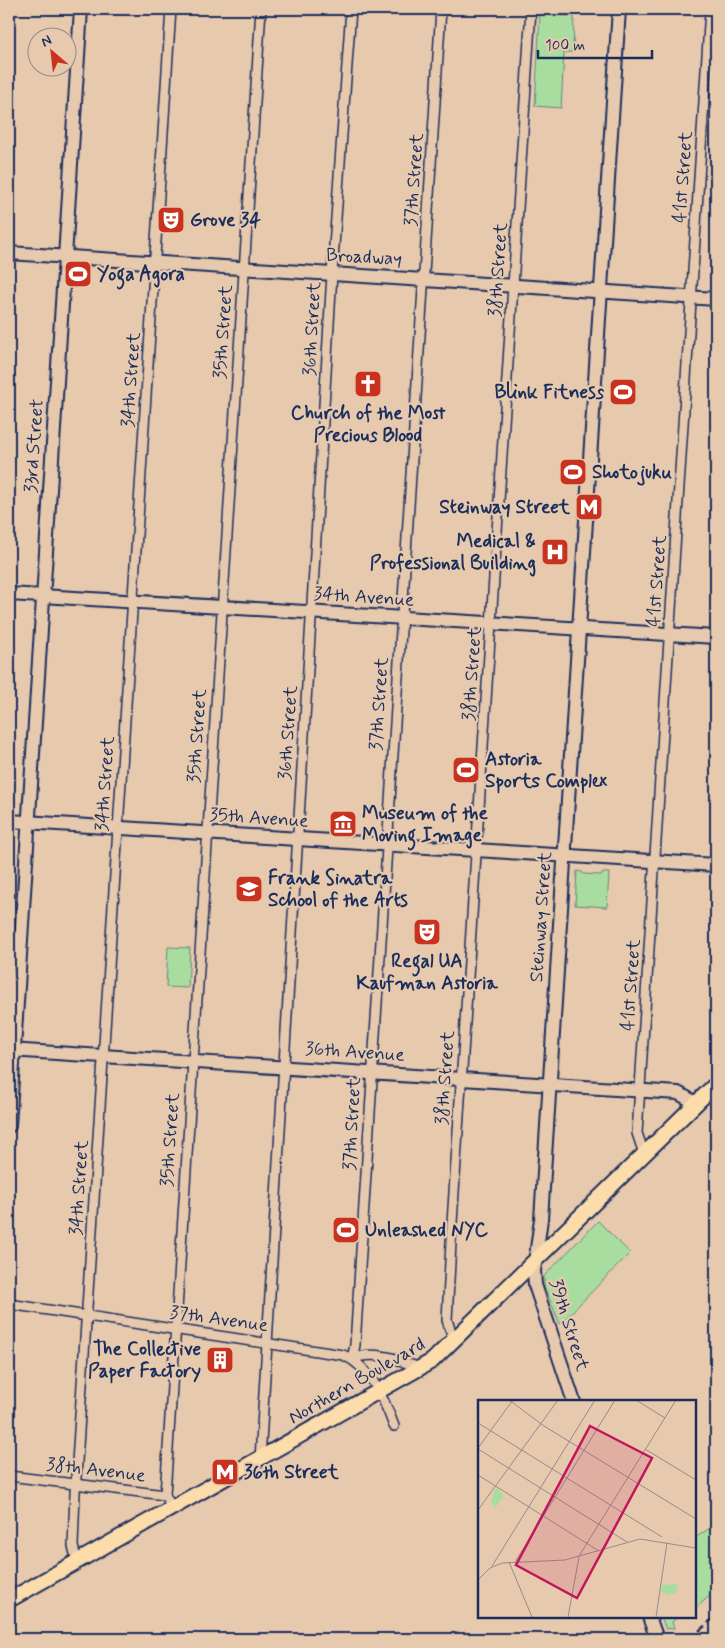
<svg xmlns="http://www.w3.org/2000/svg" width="725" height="1648" font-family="Mynerve,sans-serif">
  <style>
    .green { fill: #a9dd9f; stroke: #62867e }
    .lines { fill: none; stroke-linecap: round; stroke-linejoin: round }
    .street-casing { stroke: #1b2f5e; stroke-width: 12 }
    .secondary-casing { stroke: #1b2f5e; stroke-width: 16 }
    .primary-casing { stroke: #1b2f5e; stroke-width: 18 }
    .street { stroke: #e7c9ad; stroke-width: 9 }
    .secondary { stroke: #e7c9ad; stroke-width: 12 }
    .primary { stroke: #fddcac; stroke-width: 14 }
    .rail { stroke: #1b2f5e; stroke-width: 2.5; stroke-dasharray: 8 4; stroke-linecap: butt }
    .labels { text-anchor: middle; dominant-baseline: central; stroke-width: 4.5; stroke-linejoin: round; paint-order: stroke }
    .street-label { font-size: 19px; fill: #1b2f5e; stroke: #e7c9ad }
    .poi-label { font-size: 19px; font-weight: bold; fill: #1b2f5e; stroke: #e7c9ad; text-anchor: start }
    .inset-road { fill: none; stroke: #958b8d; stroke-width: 1 }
    .view { fill: #c2185b; fill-opacity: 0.15; stroke: #c2185b; stroke-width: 2.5 }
    .inset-edge { fill: none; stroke: #1b2f5e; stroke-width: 2.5 }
  </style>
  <rect width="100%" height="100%" fill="#e7c9ad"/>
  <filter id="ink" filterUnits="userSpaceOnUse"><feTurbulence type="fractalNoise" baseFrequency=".02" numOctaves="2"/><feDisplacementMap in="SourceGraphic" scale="10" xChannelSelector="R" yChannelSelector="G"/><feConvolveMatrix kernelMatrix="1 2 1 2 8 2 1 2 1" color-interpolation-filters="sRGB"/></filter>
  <g filter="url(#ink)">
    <g class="green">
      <path d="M540 15 574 16 573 52H564L561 108 535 106Z"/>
      <path d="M577 871 582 872 583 874 602 875 603 873H609L607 907 575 905Z"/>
      <path d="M168 947 190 948 188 988 166 987Z"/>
      <path d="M598 1221 630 1253 560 1324 544 1286V1276Z"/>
      <path d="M716 1524V1590L694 1610V1536L695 1538Z"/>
      <path d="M661 1617H678L672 1622 674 1628 666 1629Z"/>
    </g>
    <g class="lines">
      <defs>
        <g id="street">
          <path d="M644 1154 637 1133 710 9"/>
          <path d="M9 1304 343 1355C370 1366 384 1399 394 1426"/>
          <path d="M454 1341 447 1320 452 1223 531 9"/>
          <path d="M352 1359 355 1345 441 9"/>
          <path d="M352 1359C374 1350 400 1359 420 1369"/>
          <path d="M260 1459 332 274 351 9"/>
          <path d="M9 1476 165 1495 172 1508"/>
          <path d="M165 1495 261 9"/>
          <path d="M77 1562 73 1546 75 1493 171 9"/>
        </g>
        <g id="secondary">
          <path d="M9 253 716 299"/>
          <path d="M9 594 716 637"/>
          <path d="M9 821 716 865"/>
          <path d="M9 1050 678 1093 696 1103"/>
          <path d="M9 1126 81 9"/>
          <path d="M574 1402 535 1285 534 1271 541 1219 619 9"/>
          <path d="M649 1617 657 1639"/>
        </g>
        <path id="primary" d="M9 1600 432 1361 716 1084"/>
      </defs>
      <use href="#street" class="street-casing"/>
      <use href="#secondary" class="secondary-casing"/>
      <use href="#primary" class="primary-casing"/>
      <use href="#street" class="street"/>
      <use href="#secondary" class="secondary"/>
      <use href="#primary" class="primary"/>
      <g class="rail">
        <path d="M690 1639 716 1616"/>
        <path d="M704 1639 716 1628"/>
      </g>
    </g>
  </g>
  <defs>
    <symbol id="theatre-square" viewBox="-11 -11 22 22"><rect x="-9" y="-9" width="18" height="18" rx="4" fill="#c8321e" stroke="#e7c9ad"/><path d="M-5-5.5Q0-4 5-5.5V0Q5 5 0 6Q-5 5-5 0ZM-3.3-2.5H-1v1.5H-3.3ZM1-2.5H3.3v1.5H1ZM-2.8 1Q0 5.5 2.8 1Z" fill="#fff"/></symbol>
    <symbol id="stadium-square" viewBox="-11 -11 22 22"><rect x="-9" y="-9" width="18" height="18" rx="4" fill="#c8321e" stroke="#e7c9ad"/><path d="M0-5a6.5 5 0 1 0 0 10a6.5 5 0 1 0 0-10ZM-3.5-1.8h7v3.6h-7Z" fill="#fff"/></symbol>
    <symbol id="church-square" viewBox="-11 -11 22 22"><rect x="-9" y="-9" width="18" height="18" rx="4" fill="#c8321e" stroke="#e7c9ad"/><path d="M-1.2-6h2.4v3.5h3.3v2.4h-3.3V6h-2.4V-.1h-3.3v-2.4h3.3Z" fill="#fff"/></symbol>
    <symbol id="metro-square" viewBox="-11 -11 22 22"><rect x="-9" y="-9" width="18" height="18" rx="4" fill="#c8321e" stroke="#e7c9ad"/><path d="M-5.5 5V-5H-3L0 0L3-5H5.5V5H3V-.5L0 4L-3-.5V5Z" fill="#fff"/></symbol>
    <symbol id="hospital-square" viewBox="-11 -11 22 22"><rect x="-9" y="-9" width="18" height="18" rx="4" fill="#c8321e" stroke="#e7c9ad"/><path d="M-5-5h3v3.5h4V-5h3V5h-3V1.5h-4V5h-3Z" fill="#fff"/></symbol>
    <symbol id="museum-square" viewBox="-11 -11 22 22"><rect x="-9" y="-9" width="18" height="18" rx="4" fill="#c8321e" stroke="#e7c9ad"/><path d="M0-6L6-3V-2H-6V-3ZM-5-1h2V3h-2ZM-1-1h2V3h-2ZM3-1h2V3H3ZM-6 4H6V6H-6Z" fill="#fff"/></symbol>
    <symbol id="school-square" viewBox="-11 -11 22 22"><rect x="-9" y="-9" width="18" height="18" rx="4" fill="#c8321e" stroke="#e7c9ad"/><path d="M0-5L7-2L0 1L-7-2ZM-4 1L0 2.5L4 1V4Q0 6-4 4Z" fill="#fff"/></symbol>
    <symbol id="building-square" viewBox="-11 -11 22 22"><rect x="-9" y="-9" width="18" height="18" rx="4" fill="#c8321e" stroke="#e7c9ad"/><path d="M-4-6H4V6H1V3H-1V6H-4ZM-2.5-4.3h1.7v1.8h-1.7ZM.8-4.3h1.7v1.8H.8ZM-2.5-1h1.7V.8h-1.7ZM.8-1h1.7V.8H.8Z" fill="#fff"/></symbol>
  </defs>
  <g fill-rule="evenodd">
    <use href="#theatre-square" x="155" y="204" width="32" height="32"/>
    <use href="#stadium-square" x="62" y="258" width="32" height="32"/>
    <use href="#church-square" x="352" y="368" width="32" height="32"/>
    <use href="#stadium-square" x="607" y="376" width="32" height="32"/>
    <use href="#stadium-square" x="557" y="456" width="32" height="32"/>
    <use href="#metro-square" x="573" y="491" width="32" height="32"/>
    <use href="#hospital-square" x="539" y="536" width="32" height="32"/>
    <use href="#stadium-square" x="450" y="754" width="32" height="32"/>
    <use href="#museum-square" x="327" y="808" width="32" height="32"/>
    <use href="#school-square" x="233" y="873" width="32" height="32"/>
    <use href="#theatre-square" x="411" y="916" width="32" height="32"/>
    <use href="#stadium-square" x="330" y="1214" width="32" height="32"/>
    <use href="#building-square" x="204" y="1344" width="32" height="32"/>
    <use href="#metro-square" x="209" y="1456" width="32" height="32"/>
  </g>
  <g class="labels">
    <g class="street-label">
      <text transform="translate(683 177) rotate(-86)">41st Street</text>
      <text transform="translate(414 180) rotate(-86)">37th Street</text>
      <text transform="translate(364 257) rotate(3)">Broadway</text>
      <text transform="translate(498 270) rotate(-86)">38th Street</text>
      <text transform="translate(312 329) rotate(-87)">36th Street</text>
      <text transform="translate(223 332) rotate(-86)">35th Street</text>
      <text transform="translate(131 380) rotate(-86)">34th Street</text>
      <text transform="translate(34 446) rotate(-86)">33rd Street</text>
      <text transform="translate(657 581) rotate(-86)">41st Street</text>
      <text transform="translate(364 597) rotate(4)">34th Avenue</text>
      <text transform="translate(472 674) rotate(-86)">38th Street</text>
      <text transform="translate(379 704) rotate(-86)">37th Street</text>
      <text transform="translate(288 733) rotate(-86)">36th Street</text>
      <text transform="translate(197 736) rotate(-86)">35th Street</text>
      <text transform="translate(105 784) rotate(-86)">34th Street</text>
      <text transform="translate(259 818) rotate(4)">35th Avenue</text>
      <text transform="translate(541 917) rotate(-86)">Steinway Street</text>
      <text transform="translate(631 985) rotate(-86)">41st Street</text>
      <text transform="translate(355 1052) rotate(4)">36th Avenue</text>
      <text transform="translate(445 1078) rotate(-86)">38th Street</text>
      <text transform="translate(352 1124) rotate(-87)">37th Street</text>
      <text transform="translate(170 1140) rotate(-86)">35th Street</text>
      <text transform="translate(79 1188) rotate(-86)">34th Street</text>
      <text transform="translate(219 1319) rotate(8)">37th Avenue</text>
      <text transform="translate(569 1325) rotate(73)">39th Street</text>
      <text transform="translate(357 1381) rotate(-30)">Northern Boulevard</text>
      <text transform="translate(96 1470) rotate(7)">38th Avenue</text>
    </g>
    <g class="poi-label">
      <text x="190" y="220">Grove 34</text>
      <text x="97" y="274">Yoga Agora</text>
      <text x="604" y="392" text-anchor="end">Blink Fitness</text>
      <text x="368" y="413" text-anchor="middle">Church of the Most<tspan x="368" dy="22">Precious Blood</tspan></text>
      <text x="592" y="472">Shotojuku</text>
      <text x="570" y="507" text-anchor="end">Steinway Street</text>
      <text x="536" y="541" text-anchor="end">Medical &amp;<tspan x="536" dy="22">Professional Building</tspan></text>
      <text x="485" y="759">Astoria<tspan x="485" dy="22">Sports Complex</tspan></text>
      <text x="362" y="813">Museum of the<tspan x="362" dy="22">Moving Image</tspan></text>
      <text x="268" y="878">Frank Sinatra<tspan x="268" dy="22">School of the Arts</tspan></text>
      <text x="427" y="961" text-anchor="middle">Regal UA<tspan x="427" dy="22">Kaufman Astoria</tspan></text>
      <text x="365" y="1230">Unleashed NYC</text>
      <text x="201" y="1349" text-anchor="end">The Collective<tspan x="201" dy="22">Paper Factory</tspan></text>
      <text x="244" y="1472">36th Street</text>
    </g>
  </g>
  <g transform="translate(478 1400)">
    <rect width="218" height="218" fill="#e7c9ad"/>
    <path d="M18 87 26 96 17 108 13 101ZM200 184 198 194 192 193 191 196 183 192 184 185Z" fill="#a9dd9f"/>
    <path class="inset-road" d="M31 0 66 26 218 119M158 0 187 18M0 23 184 137M0 48 35 0M0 49 149 142M167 49 218 80M0 75 121 151M0 110 80 0M101 156 198 0M31 162 54 217M37 162 137 0M14 166 117 0M0 180 12 168 24 163 87 160 162 139 218 148M90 217 101 157M178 217 189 143"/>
    <path class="view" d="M112 26 174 58 99 198 38 165Z"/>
    <rect width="218" height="218" class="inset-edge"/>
  </g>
  <rect width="725" height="1648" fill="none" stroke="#e7c9ad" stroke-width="30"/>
  <rect x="15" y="15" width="695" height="1618" fill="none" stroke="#1b2f5e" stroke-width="2" filter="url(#ink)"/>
  <g transform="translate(52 52) rotate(332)"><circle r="24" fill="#e7c9ad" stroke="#958b8d"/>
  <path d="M0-4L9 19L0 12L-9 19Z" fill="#c8321e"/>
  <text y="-8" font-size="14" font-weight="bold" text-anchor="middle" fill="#1b2f5e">N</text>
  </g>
  <path d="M538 50v8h114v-8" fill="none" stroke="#1b2f5e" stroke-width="2.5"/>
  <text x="545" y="50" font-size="15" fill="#1b2f5e" stroke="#e7c9ad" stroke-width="4" paint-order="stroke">100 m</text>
</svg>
